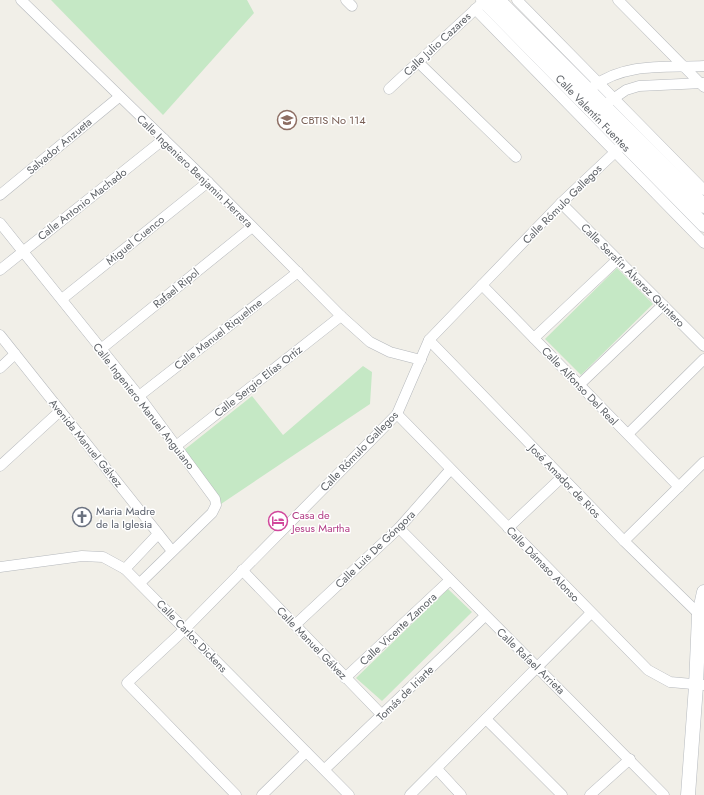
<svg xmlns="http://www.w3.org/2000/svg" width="704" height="795" font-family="Jost,sans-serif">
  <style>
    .green { fill: #c5e8c5 }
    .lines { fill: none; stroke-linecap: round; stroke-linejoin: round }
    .street-casing { stroke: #b5b8bc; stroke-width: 11 }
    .secondary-casing { stroke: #b6babf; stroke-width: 15 }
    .street { stroke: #fff; stroke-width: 10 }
    .secondary { stroke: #fff; stroke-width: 14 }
    .labels { text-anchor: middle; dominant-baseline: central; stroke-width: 3; stroke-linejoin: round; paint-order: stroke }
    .street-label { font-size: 11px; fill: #5f6368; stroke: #fff }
    .education-label { font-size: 11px; fill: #785e54; stroke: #fff; text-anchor: start }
    .worship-label { font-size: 11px; fill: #5b616d; stroke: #fff; text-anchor: start }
    .hotel-label { font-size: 11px; fill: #b23c85; stroke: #fff; text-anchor: start }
  </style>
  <rect width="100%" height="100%" fill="#f1efe8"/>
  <g class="green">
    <path d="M51 0H247L254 13 163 115Z"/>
    <path d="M617 268 653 304 581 375 545 339Z"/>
    <path d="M363 366 372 372 370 404 221 504 184 450 252 396 283 435Z"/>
    <path d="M448 589 472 612 382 701 356 678Z"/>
  </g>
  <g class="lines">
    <defs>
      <g id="street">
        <path d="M21 0 208 182 341 316 370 342 390 352 421 360"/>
        <path d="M346 0 352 6"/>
        <path d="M517 0 704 190"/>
        <path d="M618 0 704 87"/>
        <path d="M475 9 704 243"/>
        <path d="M418 62 516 157"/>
        <path d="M594 86C626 62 667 68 704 66"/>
        <path d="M389 89 480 5"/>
        <path d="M610 101 626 90 639 86 703 83"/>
        <path d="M0 195 119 97"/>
        <path d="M561 203 704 346"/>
        <path d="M0 223 139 396 215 499 216 505 212 513 140 583"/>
        <path d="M0 270 164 139"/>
        <path d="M482 285 679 487"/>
        <path d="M62 299 208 182"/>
        <path d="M0 335 172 551"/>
        <path d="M534 338 617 260"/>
        <path d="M429 340 624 541 703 618"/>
        <path d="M101 349 252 227"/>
        <path d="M0 368 15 354"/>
        <path d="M579 385 663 305"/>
        <path d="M139 396 298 272"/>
        <path d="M397 414 648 670 670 682 704 685"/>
        <path d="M628 434 704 359"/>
        <path d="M176 446 341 316"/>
        <path d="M0 466 60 411"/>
        <path d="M399 528 664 795"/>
        <path d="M508 528 562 477"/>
        <path d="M624 541 704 462"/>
        <path d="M0 567 82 556 103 557 125 569 349 795"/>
        <path d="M125 569 158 534"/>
        <path d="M242 570 382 715"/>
        <path d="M295 625 399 528 450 470"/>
        <path d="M345 678 450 580"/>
        <path d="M486 719 562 795"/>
        <path d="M325 769 485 616"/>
        <path d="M437 769 461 795"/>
        <path d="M236 795 127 683 184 630 397 414 429 340 561 203 628 140"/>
        <path d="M262 795 306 752"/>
        <path d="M410 795 591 613"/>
        <path d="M590 795 630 759"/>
      </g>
      <g id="secondary">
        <path d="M483 0 704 225"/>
        <path d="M498 0 704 206"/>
        <path d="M688 795 696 686 699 615 704 592"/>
      </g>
    </defs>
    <use href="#street" class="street-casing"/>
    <use href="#secondary" class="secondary-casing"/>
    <use href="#street" class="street"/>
    <use href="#secondary" class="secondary"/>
  </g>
  <defs>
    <symbol id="school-ring" viewBox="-11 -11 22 22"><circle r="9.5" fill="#fff" stroke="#8d6e63" stroke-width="1.5"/><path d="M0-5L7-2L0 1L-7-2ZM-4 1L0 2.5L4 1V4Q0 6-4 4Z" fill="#8d6e63"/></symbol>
    <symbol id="church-ring" viewBox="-11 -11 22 22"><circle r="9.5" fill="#fff" stroke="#6b7280" stroke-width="1.5"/><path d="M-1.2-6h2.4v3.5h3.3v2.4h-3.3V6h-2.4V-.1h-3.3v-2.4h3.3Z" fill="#6b7280"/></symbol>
    <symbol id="hotel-ring" viewBox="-11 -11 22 22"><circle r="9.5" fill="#fff" stroke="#d1479c" stroke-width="1.5"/><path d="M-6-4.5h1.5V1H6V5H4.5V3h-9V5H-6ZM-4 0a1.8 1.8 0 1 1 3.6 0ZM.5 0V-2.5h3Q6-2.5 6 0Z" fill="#d1479c"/></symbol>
  </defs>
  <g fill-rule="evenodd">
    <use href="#school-ring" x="276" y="109" width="22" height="22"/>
    <use href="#church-ring" x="71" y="506" width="22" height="22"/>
    <use href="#hotel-ring" x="267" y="510" width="22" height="22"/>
  </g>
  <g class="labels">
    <g class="street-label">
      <text transform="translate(437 44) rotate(-43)">Calle Julio Cazares</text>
      <text transform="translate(593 113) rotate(46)">Calle Valentín Fuentes</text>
      <text transform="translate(59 146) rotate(-40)">Salvador Anzueta</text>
      <text transform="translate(195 171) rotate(44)">Calle Ingeniero Benjamin Herrera</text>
      <text transform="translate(82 204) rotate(-38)">Calle Antonio Machado</text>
      <text transform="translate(562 204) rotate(-45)">Calle Rómulo Gallegos</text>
      <text transform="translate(135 240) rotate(-39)">Miguel Cuenco</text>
      <text transform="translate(633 275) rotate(45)">Calle Serafín Álvarez Quintero</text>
      <text transform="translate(176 288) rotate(-39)">Rafael Ripol</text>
      <text transform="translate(218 334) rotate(-38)">Calle Manuel Riquelme</text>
      <text transform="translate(258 381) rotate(-38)">Calle Sergio Elías Ortíz</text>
      <text transform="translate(580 386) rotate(46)">Calle Alfonso Del Real</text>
      <text transform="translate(144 406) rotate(52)">Calle Ingeniero Manuel Anguiano</text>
      <text transform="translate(86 443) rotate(51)">Avenida Manuel Gálvez</text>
      <text transform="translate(359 451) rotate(-46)">Calle Rómulo Gallegos</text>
      <text transform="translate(565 481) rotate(46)">José Amador de Rios</text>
      <text transform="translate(375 549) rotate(-44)">Calle Luis De Góngora</text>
      <text transform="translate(543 564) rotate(46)">Calle Dámaso Alonso</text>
      <text transform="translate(398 629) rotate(-43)">Calle Vicente Zamora</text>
      <text transform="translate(192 636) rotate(46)">Calle Carlos Dickens</text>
      <text transform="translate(312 643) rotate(46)">Calle Manuel Gálvez</text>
      <text transform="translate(531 661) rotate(44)">Calle Rafael Arrieta</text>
      <text transform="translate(405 693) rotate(-44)">Tomás de Iriarte</text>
    </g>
    <g class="education-label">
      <text x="301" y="120">CBTIS No 114</text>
    </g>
    <g class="worship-label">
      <text x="96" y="511">Maria Madre<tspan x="96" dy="13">de la Iglesia</tspan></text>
    </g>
    <g class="hotel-label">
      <text x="292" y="515">Casa de<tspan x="292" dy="13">Jesus Martha</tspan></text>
    </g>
  </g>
</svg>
